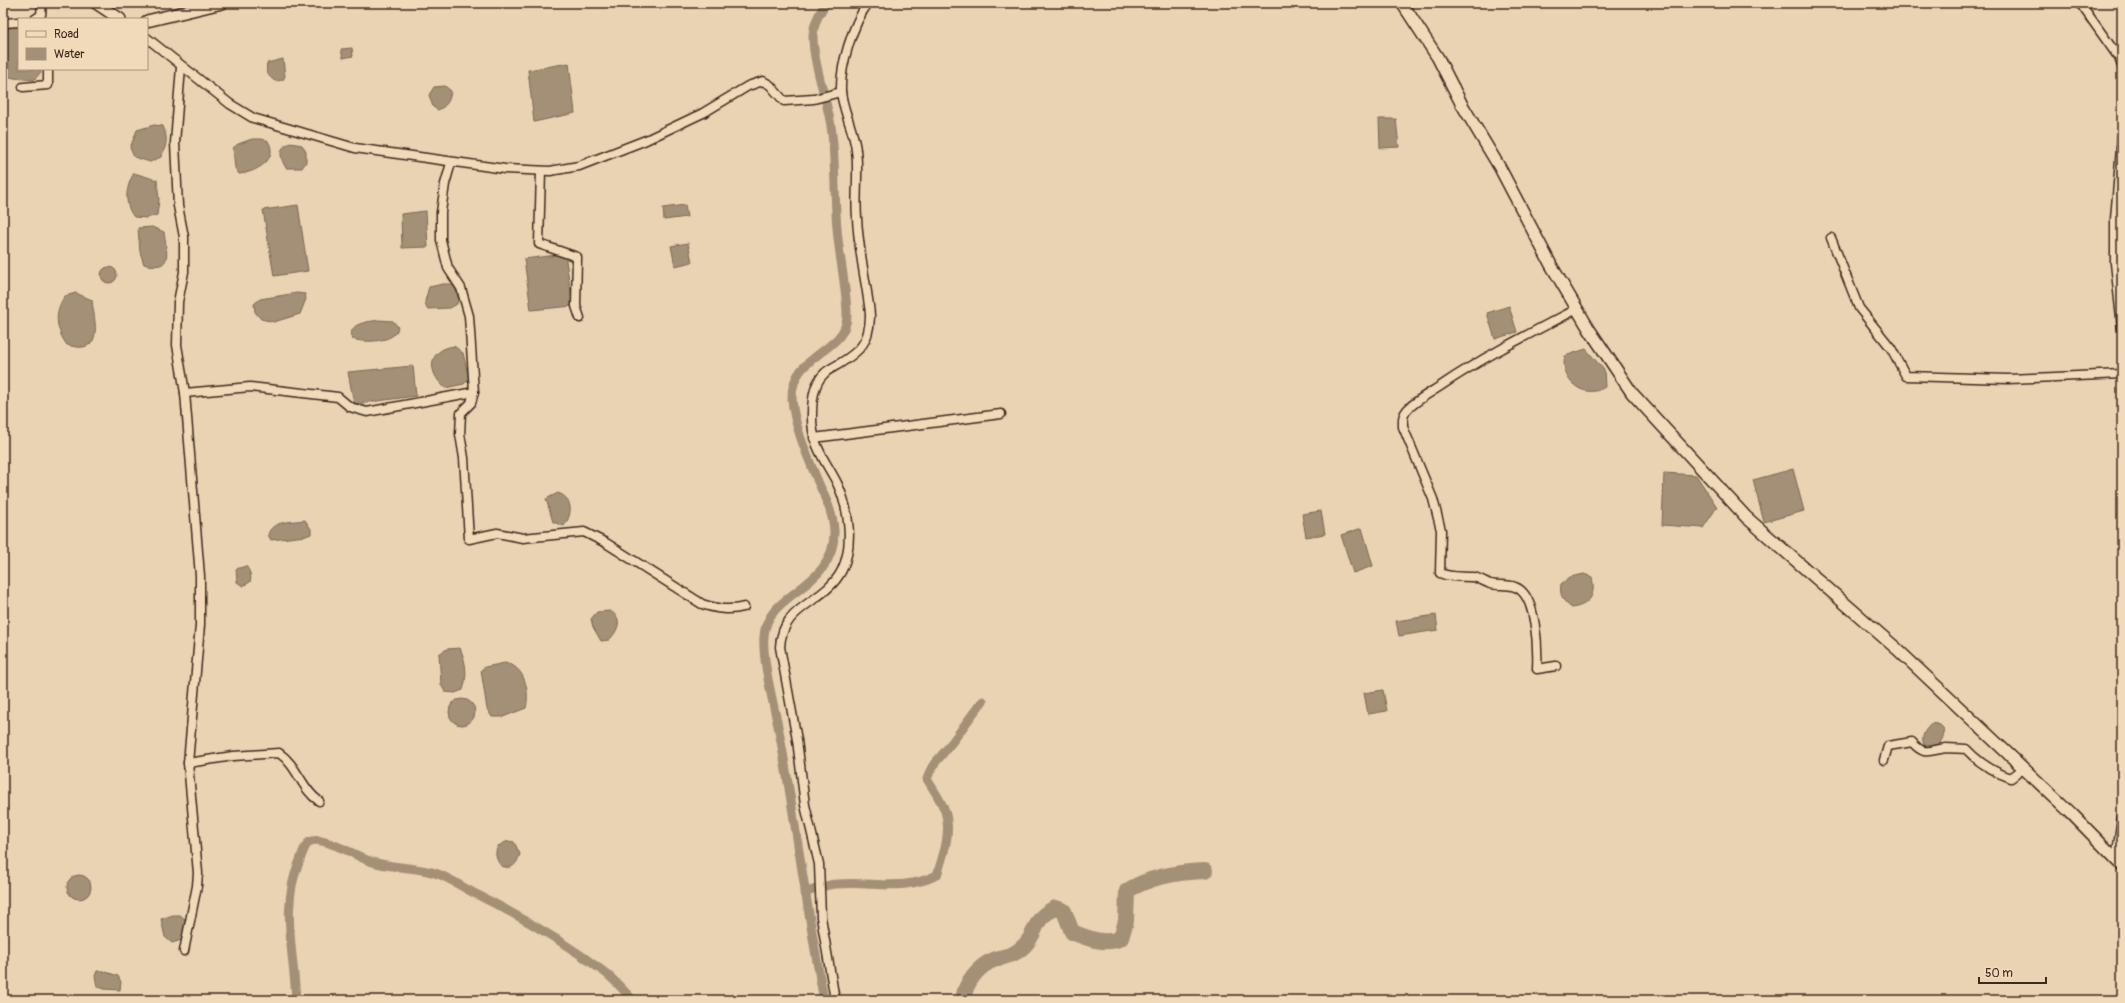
<svg xmlns="http://www.w3.org/2000/svg" width="2125" height="1003" font-family="Pangolin,sans-serif">
  <style>
    .water { fill: #a49077; stroke: #7a6753 }
    .lines { fill: none; stroke-linecap: round; stroke-linejoin: round }
    .canal { stroke: #a49077; stroke-width: 9 }
    .river { stroke: #a49077; stroke-width: 16 }
    .minor-casing { stroke: #3b2a1e; stroke-width: 11 }
    .tertiary-casing { stroke: #3b2a1e; stroke-width: 14 }
    .minor { stroke: #f1dab9; stroke-width: 8 }
    .tertiary { stroke: #f1dab9; stroke-width: 11 }
  </style>
  <rect width="100%" height="100%" fill="#ead3b3"/>
  <filter id="ink" filterUnits="userSpaceOnUse"><feTurbulence type="fractalNoise" baseFrequency=".025" numOctaves="2"/><feDisplacementMap in="SourceGraphic" scale="8" xChannelSelector="R" yChannelSelector="G"/><feConvolveMatrix kernelMatrix="1 2 1 2 8 2 1 2 1" color-interpolation-filters="sRGB"/></filter>
  <g filter="url(#ink)">
    <g class="water">
      <path d="M19 26V69H41V72L34 80 14 78 3 75 4 29Z"/>
      <path d="M352 48 353 56 343 58 341 49Z"/>
      <path d="M283 59 285 76 283 80 275 81C268 76 265 72 267 63Z"/>
      <path d="M569 63 575 113 534 122 528 70Z"/>
      <path d="M445 86 451 91C450 100 447 106 438 110L433 107 429 95 434 87Z"/>
      <path d="M1379 119H1396L1399 147 1380 148Z"/>
      <path d="M154 125 163 126C168 138 167 145 161 157L150 162 134 157 130 148 137 130Z"/>
      <path d="M252 139H262L268 141C280 160 254 173 239 174L235 168 233 148 238 144Z"/>
      <path d="M291 143 302 145 306 152V162L302 168H286C280 158 277 147 291 143Z"/>
      <path d="M134 173 157 180 159 200 157 215 147 218 134 217C123 203 126 187 134 173Z"/>
      <path d="M298 205 308 271 274 276 263 210Z"/>
      <path d="M685 205 687 217 664 220 663 208Z"/>
      <path d="M426 211 428 247 402 248 401 214Z"/>
      <path d="M152 227 164 232C166 250 175 272 144 264L140 252 138 228Z"/>
      <path d="M688 243 692 262 675 266 671 246Z"/>
      <path d="M565 254 573 306 531 310 524 259Z"/>
      <circle cx="109" cy="275" r="8"/>
      <path d="M443 284H451C457 290 459 296 457 304L450 308 427 309 425 301 429 287Z"/>
      <path d="M76 293 92 300C93 314 103 344 83 347 78 348 72 346 67 345 56 330 53 312 65 296Z"/>
      <path d="M297 293 305 294 306 299 300 314 274 322 261 319 255 312 254 304 260 299Z"/>
      <path d="M1509 306 1517 332 1495 339 1487 313Z"/>
      <path d="M379 320 393 321 398 327C396 343 364 343 352 339 347 323 367 322 379 320Z"/>
      <path d="M454 346 463 353 469 379 464 384 445 388C427 372 427 350 454 346Z"/>
      <path d="M1586 349 1604 370 1605 387C1583 401 1559 379 1565 356Z"/>
      <path d="M413 366 416 396 354 404 348 372Z"/>
      <path d="M1793 469 1804 511 1764 522 1753 480Z"/>
      <path d="M1664 473 1696 475 1717 507 1703 528 1662 525Z"/>
      <path d="M558 493C573 498 573 514 564 526L553 522 546 499Z"/>
      <path d="M1321 511 1325 534 1306 537 1302 514Z"/>
      <path d="M305 520 311 529V534L306 536 271 540 268 535C271 520 293 522 305 520Z"/>
      <path d="M1362 528 1373 566 1353 573 1341 535Z"/>
      <path d="M246 566C250 571 252 577 250 582L243 586 237 582 236 569Z"/>
      <path d="M1584 574 1592 577C1596 595 1590 605 1572 608 1563 602 1559 594 1561 584L1570 577Z"/>
      <path d="M610 611C624 618 618 631 609 640L601 641 593 627 591 619 597 612Z"/>
      <path d="M1436 615 1438 630 1399 636 1396 621Z"/>
      <path d="M460 648C466 662 468 674 463 690L455 693 445 692 441 684 439 654 447 649Z"/>
      <path d="M505 663C525 666 530 691 526 708L503 717H492L487 709 481 670 485 667Z"/>
      <path d="M1383 690 1387 711 1368 714 1364 693Z"/>
      <circle cx="462" cy="712" r="13"/>
      <path d="M1933 723 1940 725 1945 730C1942 743 1937 752 1924 745 1920 736 1926 728 1933 723Z"/>
      <path d="M508 841 514 842 520 854C516 865 513 870 501 866 496 859 494 854 498 846Z"/>
      <circle cx="79" cy="887" r="12"/>
      <path d="M173 915H180L185 919V939L172 943 165 937 161 919Z"/>
      <path d="M97 971H103L118 976 121 982 120 990 104 989 97 986 95 976Z"/>
    </g>
    <g class="lines">
      <g class="canal">
        <path d="M804 893C815 890 826 884 837 884 874 881 903 892 937 875 943 856 952 832 945 811 941 800 933 789 927 779 934 760 939 760 949 746 961 731 971 715 983 701"/>
        <path d="M296 1000C294 953 280 905 300 860 302 855 304 847 308 843 318 833 355 855 367 860 389 869 416 866 438 874 451 879 464 888 476 894 520 916 563 941 603 971 614 979 623 990 633 1000"/>
        <path d="M824 1000C807 912 796 824 780 736 775 708 762 664 764 636 767 590 836 590 834 530 833 514 826 499 819 484 809 460 793 424 792 398 791 352 849 353 847 313 846 284 839 256 837 228 834 194 836 160 831 126 827 99 813 64 813 37 813 24 819 14 826 3"/>
      </g>
      <path class="river" d="M963 1000C965 982 979 965 996 959 1008 955 1014 956 1024 946 1039 931 1032 918 1056 908L1064 911 1072 932C1087 938 1106 946 1121 938L1126 921 1127 891C1150 876 1179 872 1205 871"/>
      <defs>
        <g id="minor">
          <path d="M2080 3 2119 58 2122 66"/>
          <path d="M35 19 41 15 42 3"/>
          <path d="M3 23 19 22"/>
          <path d="M147 38 230 104 253 118 355 148 505 169 550 171 579 166 646 140 703 113 748 86 763 81 770 85 784 101 814 99 841 92"/>
          <path d="M181 67 175 143 178 206 184 237V272L178 302 177 345 185 393 200 576V625L188 763 198 873 197 886 184 951"/>
          <path d="M23 87 48 85V69"/>
          <path d="M2122 136 2115 219V263L2122 328"/>
          <path d="M451 163 445 184 441 212V240L448 268 461 288 469 316 474 392 471 403 461 413 460 434 464 458 469 539 497 533 523 538 584 532 606 543 702 604C717 609 729 611 744 607"/>
          <path d="M541 171 539 244 577 257 576 306 580 318"/>
          <path d="M1831 238 1859 308 1891 348 1906 376 2008 379 2122 374"/>
          <path d="M185 393 250 387 338 397 350 407 367 412 474 392"/>
          <path d="M814 438 1001 414"/>
          <path d="M1556 666 1537 669C1538 650 1537 594 1515 587 1508 584 1498 586 1490 584 1485 582 1479 578 1473 577 1462 576 1451 578 1440 573L1441 530 1433 499 1403 427C1403 420 1402 416 1407 410 1416 400 1430 393 1442 385 1485 356 1531 333 1577 309"/>
          <path d="M1884 760 1888 746 1912 742C1925 757 1930 750 1946 748 1953 748 1960 749 1966 749 1979 763 1993 772 2011 778L2024 768"/>
          <path d="M188 763 233 756 279 753C297 765 302 790 319 801"/>
          <path d="M2116 859 2122 817"/>
          <path d="M835 1000 821 917 819 864 805 805 797 740 780 647C782 604 825 604 842 570 854 544 849 508 837 483 824 458 811 445 812 414 812 401 814 383 824 374 827 370 834 367 839 364 860 351 869 343 870 317 870 309 868 300 867 292 863 268 858 242 857 218 855 195 859 172 856 150 854 131 842 108 841 91 840 65 853 24 868 3"/>
        </g>
        <g id="tertiary">
          <path d="M96 3 120 19"/>
          <path d="M1402 3 1438 58 1461 103 1500 168 1551 265 1589 329 1632 393 1746 517 1897 649 2071 813 2122 865"/>
          <path d="M147 21 222 3"/>
        </g>
      </defs>
      <use href="#minor" class="minor-casing"/>
      <use href="#tertiary" class="tertiary-casing"/>
      <use href="#minor" class="minor"/>
      <use href="#tertiary" class="tertiary"/>
    </g>
  </g>
  <rect width="2125" height="1003" fill="none" stroke="#f1dab9" stroke-width="16"/>
  <rect x="8" y="8" width="2109" height="987" fill="none" stroke="#3b2a1e" stroke-width="1.5" filter="url(#ink)"/>
  <rect x="18" y="18" width="130" height="52" fill="#f1dab9" stroke="#a8947b"/>
  <rect x="26" y="31" width="20" height="6" fill="#f1dab9" stroke="#a8947b"/>
  <text x="54" y="38" font-size="12" fill="#3b2a1e">Road</text>
  <rect x="26" y="48" width="20" height="12" fill="#a49077" stroke="#a8947b"/>
  <text x="54" y="58" font-size="12" fill="#3b2a1e">Water</text>
  <path d="M1979 977v6h67v-6" fill="none" stroke="#3b2a1e" stroke-width="2"/>
  <text x="1985" y="977" font-size="12" fill="#3b2a1e" stroke="#f1dab9" stroke-width="3" paint-order="stroke">50 m</text>
</svg>
